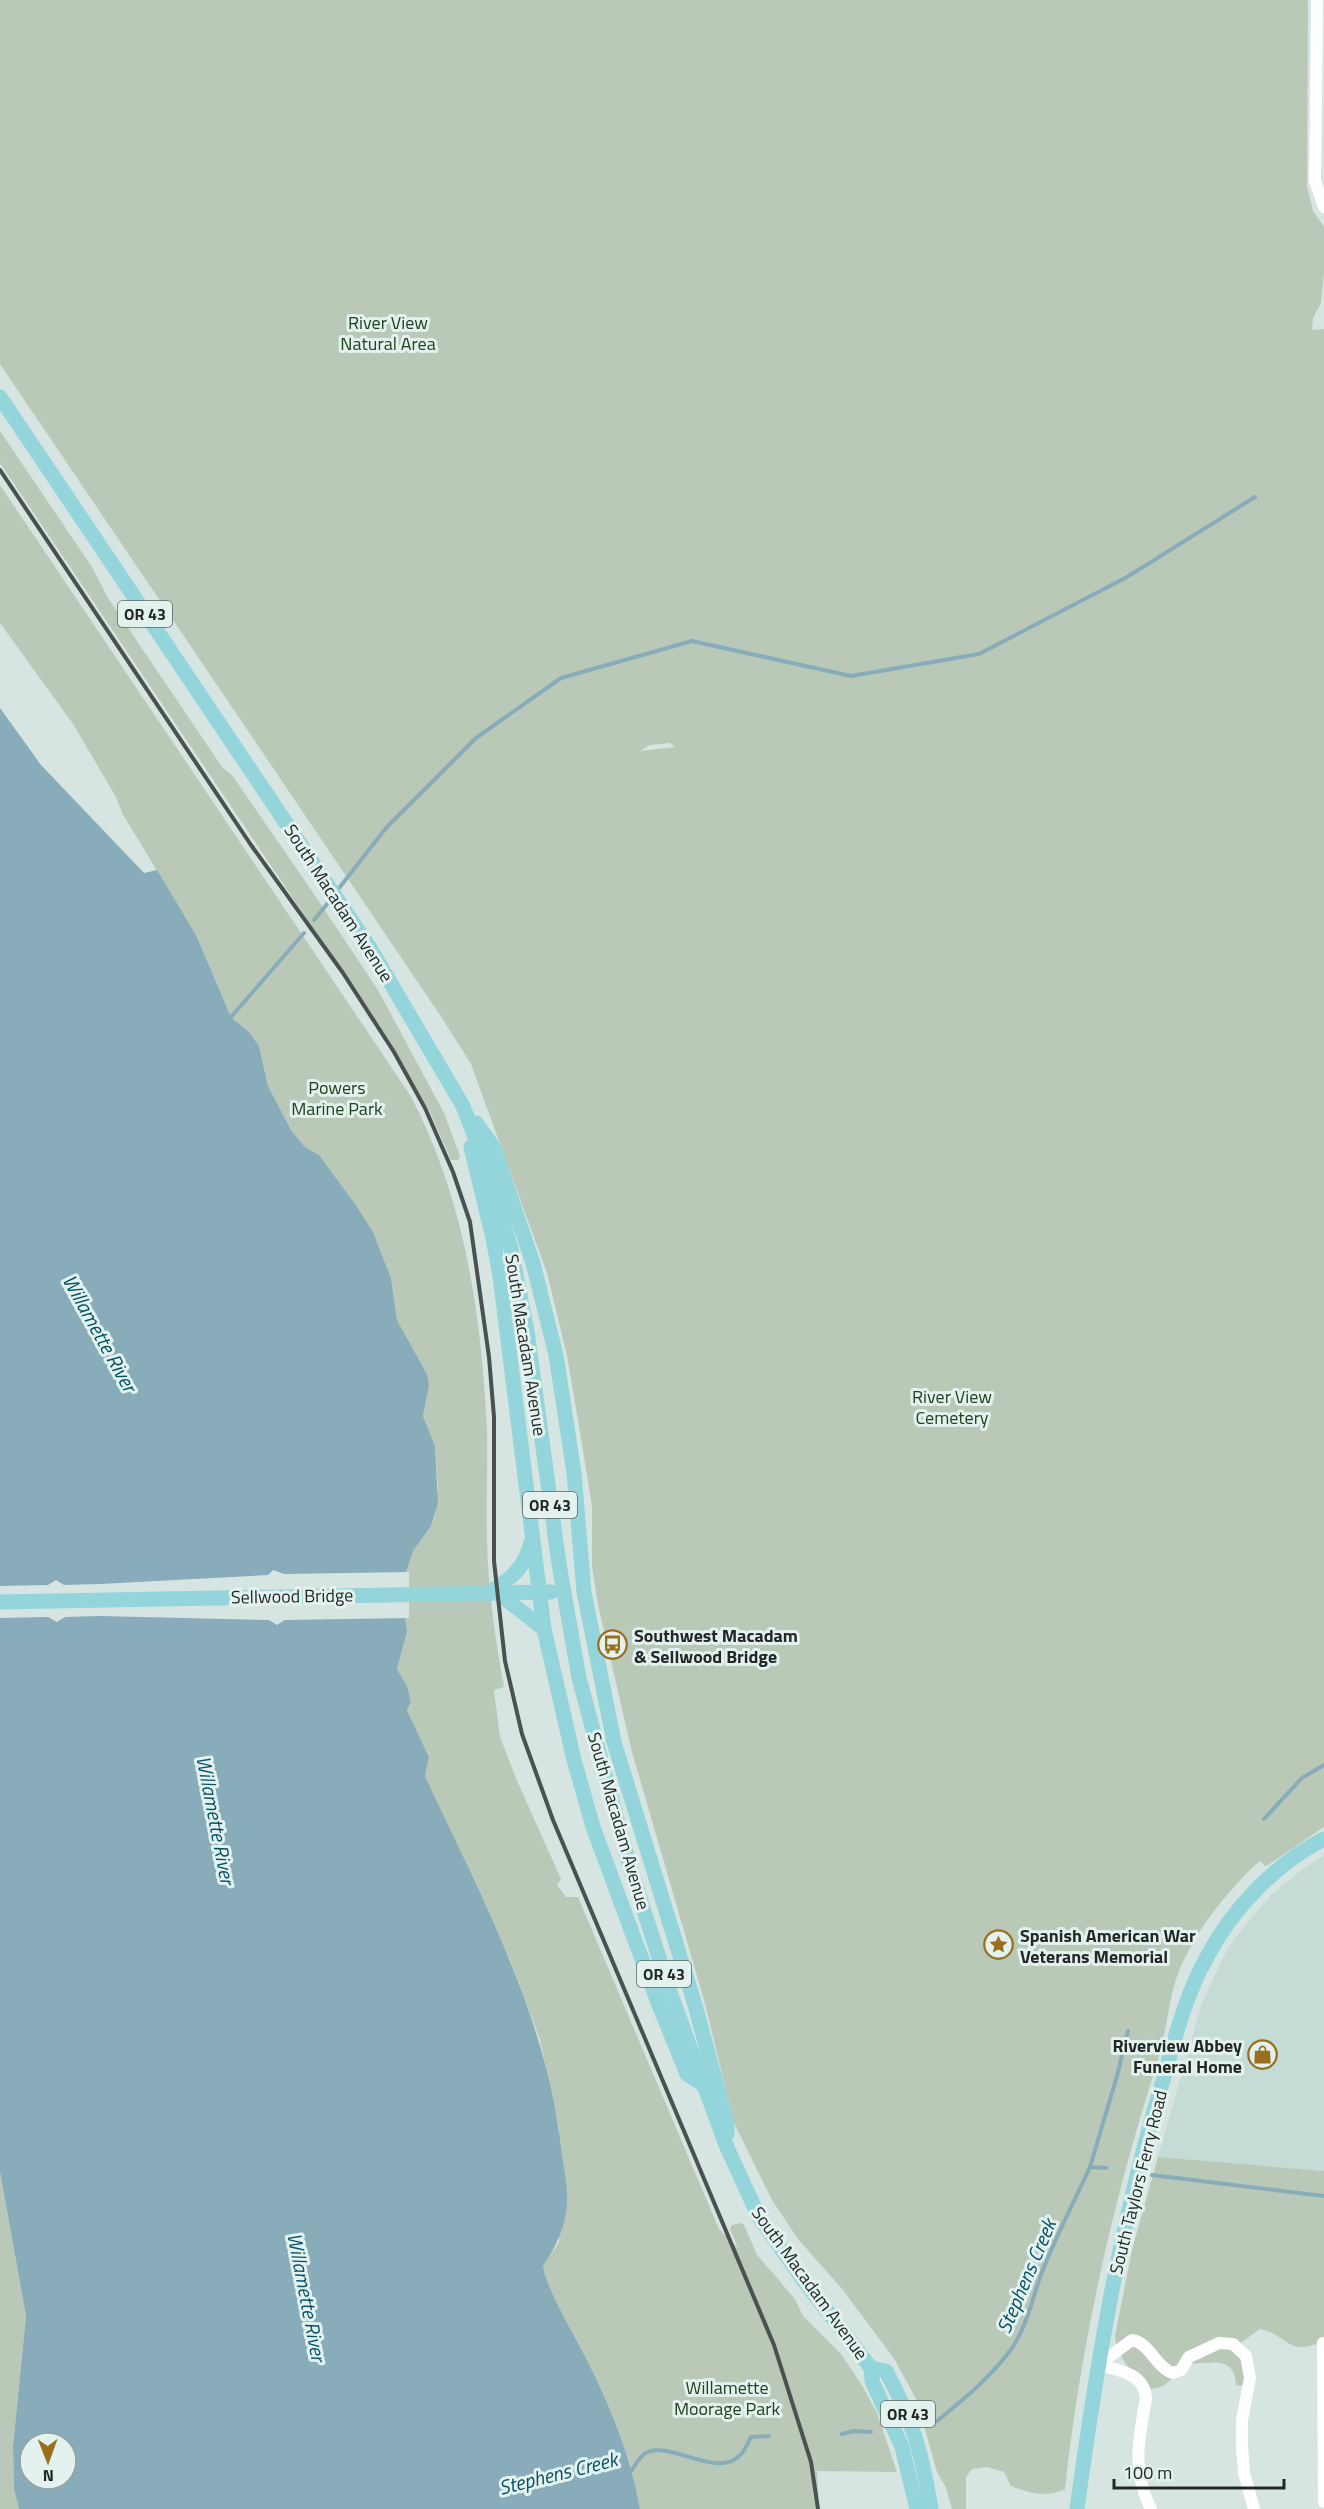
<svg xmlns="http://www.w3.org/2000/svg" width="1324" height="2509" font-family="'Titillium Web',sans-serif">
  <style>
    .built { fill: #c4dbd6 }
    .green { fill: #bac9b7; fill-rule: evenodd }
    .water { fill: #88acb9; fill-rule: evenodd }
    .pier { fill: #d6e5e2 }
    .lines { fill: none; stroke-linecap: round; stroke-linejoin: round }
    .stream { stroke: #88acb9; stroke-width: 4 }
    .minor { stroke: #fff; stroke-width: 12 }
    .major { stroke: #93d5da; stroke-width: 15 }
    .rail { stroke: #4a5150; stroke-width: 4 }
    .labels { text-anchor: middle; dominant-baseline: central; stroke-width: 6; stroke-linejoin: round; paint-order: stroke }
    .shield { fill: #e3f2ef; stroke: #5d6563; stroke-width: 1.5 }
    .shield-label { font-size: 16px; font-weight: bold; fill: #232827 }
    .park-label { font-size: 18px; fill: #21411b; stroke: #e3f2ef }
    .street-label { font-size: 18px; fill: #232827; stroke: #e3f2ef }
    .poi-label { font-size: 18px; font-weight: bold; fill: #232827; stroke: #e3f2ef; text-anchor: start }
    .water-label { font-size: 20px; font-style: italic; fill: #025065; stroke: #e3f2ef }
  </style>
  <rect width="100%" height="100%" fill="#d6e5e2"/>
  <path class="built" d="M1324 1855V2171L1158 2157 1202 2003 1225 1954 1235 1938 1271 1895 1299 1872Z"/>
  <g class="green">
    <path d="M0 0H1308L1307 186 1313 211 1324 227V272L1321 303 1313 318 1312 330 1324 329V1827L1268 1865 1265 1866 1260 1861 1255 1865C1224 1896 1196 1930 1179 1971 1168 1999 1167 2031 1158 2060 1113 2200 1081 2342 1065 2489 1047 2498 1029 2493 1011 2486L1004 2472 987 2467 972 2469 966 2477V2509H952L946 2488 937 2472 917 2401 895 2360 843 2290 798 2239 772 2200 734 2123 704 2000 632 1752 598 1605 592 1567V1506L577 1414 567 1356 547 1273 471 1064 442 1018 0 364ZM670 743 675 747 640 751 650 745Z"/>
    <path d="M0 431 92 567 108 598 222 767 232 775 312 891 378 990 444 1113 460 1156 458 1160H451L430 1112 387 1038 0 463Z"/>
    <path d="M0 485 410 1095C465 1199 481 1313 487 1429 488 1465 486 1502 487 1538 488 1588 495 1638 504 1687L494 1690 500 1737 518 1783 561 1879 557 1885 566 1897H578L719 2229 738 2248 730 2229 732 2225 741 2223 744 2225 757 2255 795 2299 803 2316 841 2354 863 2387 877 2413 897 2472 817 2471 819 2509H640C631 2456 610 2406 586 2358 571 2329 549 2298 543 2266L559 2242V2129L540 2040 511 1962 425 1776 429 1757 407 1710 411 1702 407 1686 397 1669 407 1632 404 1609 405 1576 413 1551 431 1526 435 1515 438 1487 435 1446 423 1416 427 1396V1374L397 1320 391 1278 373 1232 356 1205 319 1155 305 1147 291 1130 268 1086 259 1046 249 1032 231 1017 196 935 122 813 116 797 73 724 0 623Z"/>
    <path d="M1158 2157 1324 2171V2340C1288 2359 1288 2334 1260 2329L1232 2349 1242 2361 1245 2381 1242 2386 1236 2385C1235 2363 1223 2361 1203 2363 1199 2363 1193 2363 1189 2365 1172 2372 1171 2389 1149 2389 1134 2374 1117 2359 1115 2336L1132 2250Z"/>
    <path d="M0 2172 26 2316 13 2446 14 2489 19 2509H0Z"/>
  </g>
  <path class="water" d="M0 708 41 765 144 873 157 870 196 935 231 1017 249 1032 259 1046 268 1086 291 1130 305 1147 319 1155 356 1205 373 1232 391 1278 397 1320 427 1374 429 1385 423 1416 435 1446 438 1503 431 1526 413 1551 405 1576 404 1609 407 1632 397 1669 407 1686 411 1702 407 1710 429 1757 425 1776C481 1897 546 2014 561 2148 563 2165 568 2185 567 2203 566 2226 556 2247 543 2266L545 2275C555 2304 572 2331 586 2358 610 2406 631 2456 640 2509H19L14 2489 13 2446 26 2316 0 2172ZM30 2443H66V2479H30Z"/>
  <path class="pier" d="M273 1570 284 1574 409 1572V1618L285 1620 277 1625 269 1620 100 1616 65 1617 57 1622 48 1617 0 1618V1586L48 1585 56 1580 64 1585 100 1584 268 1575Z"/>
  <g class="lines">
    <g class="stream">
      <path d="M336 892 386 828 476 738 561 678 692 641 851 676 979 654 1127 577 1255 497"/>
      <path d="M314 920 332 898"/>
      <path d="M231 1017 304 933"/>
      <path d="M1264 1819 1302 1778 1324 1765"/>
      <path d="M1090 2167 1117 2076 1128 2031"/>
      <path d="M1152 2175 1324 2196"/>
      <path d="M937 2421C963 2400 992 2376 1012 2348 1028 2324 1032 2298 1042 2272 1056 2236 1074 2202 1090 2167L1106 2168"/>
      <path d="M842 2434 854 2431 871 2432"/>
      <path d="M628 2471 632 2470C635 2466 639 2458 643 2455 664 2437 715 2478 738 2457 745 2452 747 2444 751 2437L769 2436"/>
    </g>
    <g class="minor">
      <path d="M1317 0 1315 181 1324 207"/>
      <path d="M1323 2343 1324 2502"/>
      <path d="M1098 2365 1132 2340C1150 2343 1156 2368 1173 2373L1181 2370 1189 2357 1219 2343 1233 2344 1246 2356 1250 2378 1242 2420V2446L1244 2473 1254 2509"/>
      <path d="M1098 2365C1118 2370 1145 2373 1146 2399 1138 2440 1132 2471 1151 2509"/>
    </g>
    <g class="major">
      <path d="M0 397 370 948 463 1106 491 1179 511 1249 527 1331 559 1564 579 1678 629 1864 671 1995 726 2145 759 2217 804 2281 871 2368 872 2381 902 2447 917 2509"/>
      <path d="M476 1123 494 1148 533 1263 556 1355 574 1473 584 1592 614 1742 695 2005 727 2123V2134"/>
      <path d="M471 1147 493 1238 500 1276 544 1629 574 1760 593 1827 657 2000 687 2074 702 2084"/>
      <path d="M489 1593C511 1578 524 1570 531 1542"/>
      <path d="M498 1593 544 1629"/>
      <path d="M0 1602 551 1592"/>
      <path d="M871 2368 886 2371C913 2421 922 2453 931 2509"/>
      <path d="M1077 2509C1096 2369 1119 2230 1159 2094 1173 2048 1183 1999 1207 1957 1232 1909 1275 1864 1324 1839"/>
    </g>
    <path class="rail" d="M0 470 251 845 343 973 394 1052 425 1108 453 1172 470 1222 489 1357 494 1417V1561L505 1661 522 1734 553 1820 774 2345 811 2462 818 2509"/>
  </g>
  <defs>
    <symbol id="bus-ring" viewBox="-11 -11 22 22"><circle r="9.5" fill="#e3f2ef" stroke="#996f1c" stroke-width="1.5"/><path d="M-5-6H5V4H4V6H2V4H-2V6H-4V4H-5ZM-3.5-4V0h7V-4ZM-3.5 1.2v1.5H-2V1.2ZM2 1.2v1.5H3.5V1.2Z" fill="#996f1c"/></symbol>
    <symbol id="sight-ring" viewBox="-11 -11 22 22"><circle r="9.5" fill="#e3f2ef" stroke="#996f1c" stroke-width="1.5"/><path d="M0-6L1.8-2.2L6-1.7L2.9 1.2L3.7 5.4L0 3.3L-3.7 5.4L-2.9 1.2L-6-1.7L-1.8-2.2Z" fill="#996f1c"/></symbol>
    <symbol id="shop-ring" viewBox="-11 -11 22 22"><circle r="9.5" fill="#e3f2ef" stroke="#996f1c" stroke-width="1.5"/><path d="M-5-2.5h2.3a2.7 3.5 0 0 1 5.4 0H5L5.5 6h-11ZM-1.5-2.5h3a1.5 2.3 0 0 0-3 0Z" fill="#996f1c"/></symbol>
  </defs>
  <g fill-rule="evenodd">
    <use href="#bus-ring" x="596" y="1628" width="33" height="33"/>
    <use href="#sight-ring" x="982" y="1928" width="33" height="33"/>
    <use href="#shop-ring" x="1246" y="2038" width="33" height="33"/>
  </g>
  <g class="labels">
    <g class="shield">
      <rect x="118" y="601" width="54" height="26" rx="4.5"/>
      <rect x="523" y="1492" width="54" height="26" rx="4.5"/>
      <rect x="637" y="1961" width="54" height="26" rx="4.5"/>
      <rect x="881" y="2401" width="54" height="26" rx="4.5"/>
    </g>
    <g class="shield-label">
      <text x="145" y="614">OR 43</text>
      <text x="550" y="1505">OR 43</text>
      <text x="664" y="1974">OR 43</text>
      <text x="908" y="2414">OR 43</text>
    </g>
    <g class="park-label">
      <text x="388" y="322">River View<tspan x="388" dy="21">Natural Area</tspan></text>
      <text x="337" y="1087">Powers<tspan x="337" dy="21">Marine Park</tspan></text>
      <text x="952" y="1396">River View<tspan x="952" dy="21">Cemetery</tspan></text>
      <text x="727" y="2387">Willamette<tspan x="727" dy="21">Moorage Park</tspan></text>
    </g>
    <g class="street-label">
      <text transform="translate(339 903) rotate(57)">South Macadam Avenue</text>
      <text transform="translate(526 1345) rotate(81)">South Macadam Avenue</text>
      <text transform="translate(292 1596) rotate(-1)">Sellwood Bridge</text>
      <text transform="translate(619 1821) rotate(74)">South Macadam Avenue</text>
      <text transform="translate(1138 2182) rotate(-76)">South Taylors Ferry Road</text>
      <text transform="translate(810 2283) rotate(54)">South Macadam Avenue</text>
    </g>
    <g class="poi-label">
      <text x="634" y="1635">Southwest Macadam<tspan x="634" dy="21">&amp; Sellwood Bridge</tspan></text>
      <text x="1020" y="1935">Spanish American War<tspan x="1020" dy="21">Veterans Memorial</tspan></text>
      <text x="1242" y="2045" text-anchor="end">Riverview Abbey<tspan x="1242" dy="21">Funeral Home</tspan></text>
    </g>
    <g class="water-label">
      <text transform="translate(100 1333) rotate(61)">Willamette River</text>
      <text transform="translate(216 1820) rotate(79)">Willamette River</text>
      <text transform="translate(1026 2276) rotate(-67)">Stephens Creek</text>
      <text transform="translate(307 2297) rotate(79)">Willamette River</text>
      <text transform="translate(558 2473) rotate(-14)">Stephens Creek</text>
    </g>
  </g>
  <g transform="translate(48 2461) rotate(179)"><circle r="28" fill="#e3f2ef" stroke="#96a19f" stroke-width="1.5"/>
  <path d="M0-4.5L10 22L0 15L-10 22Z" fill="#996f1c"/>
  <text y="-9" font-size="16" font-weight="bold" text-anchor="middle" fill="#232827">N</text>
  </g>
  <path d="M1114 2479v9h170v-9" fill="none" stroke="#232827" stroke-width="3"/>
  <text x="1123" y="2479" font-size="18" fill="#232827" stroke="#e3f2ef" stroke-width="4.5" paint-order="stroke">100 m</text>
</svg>
